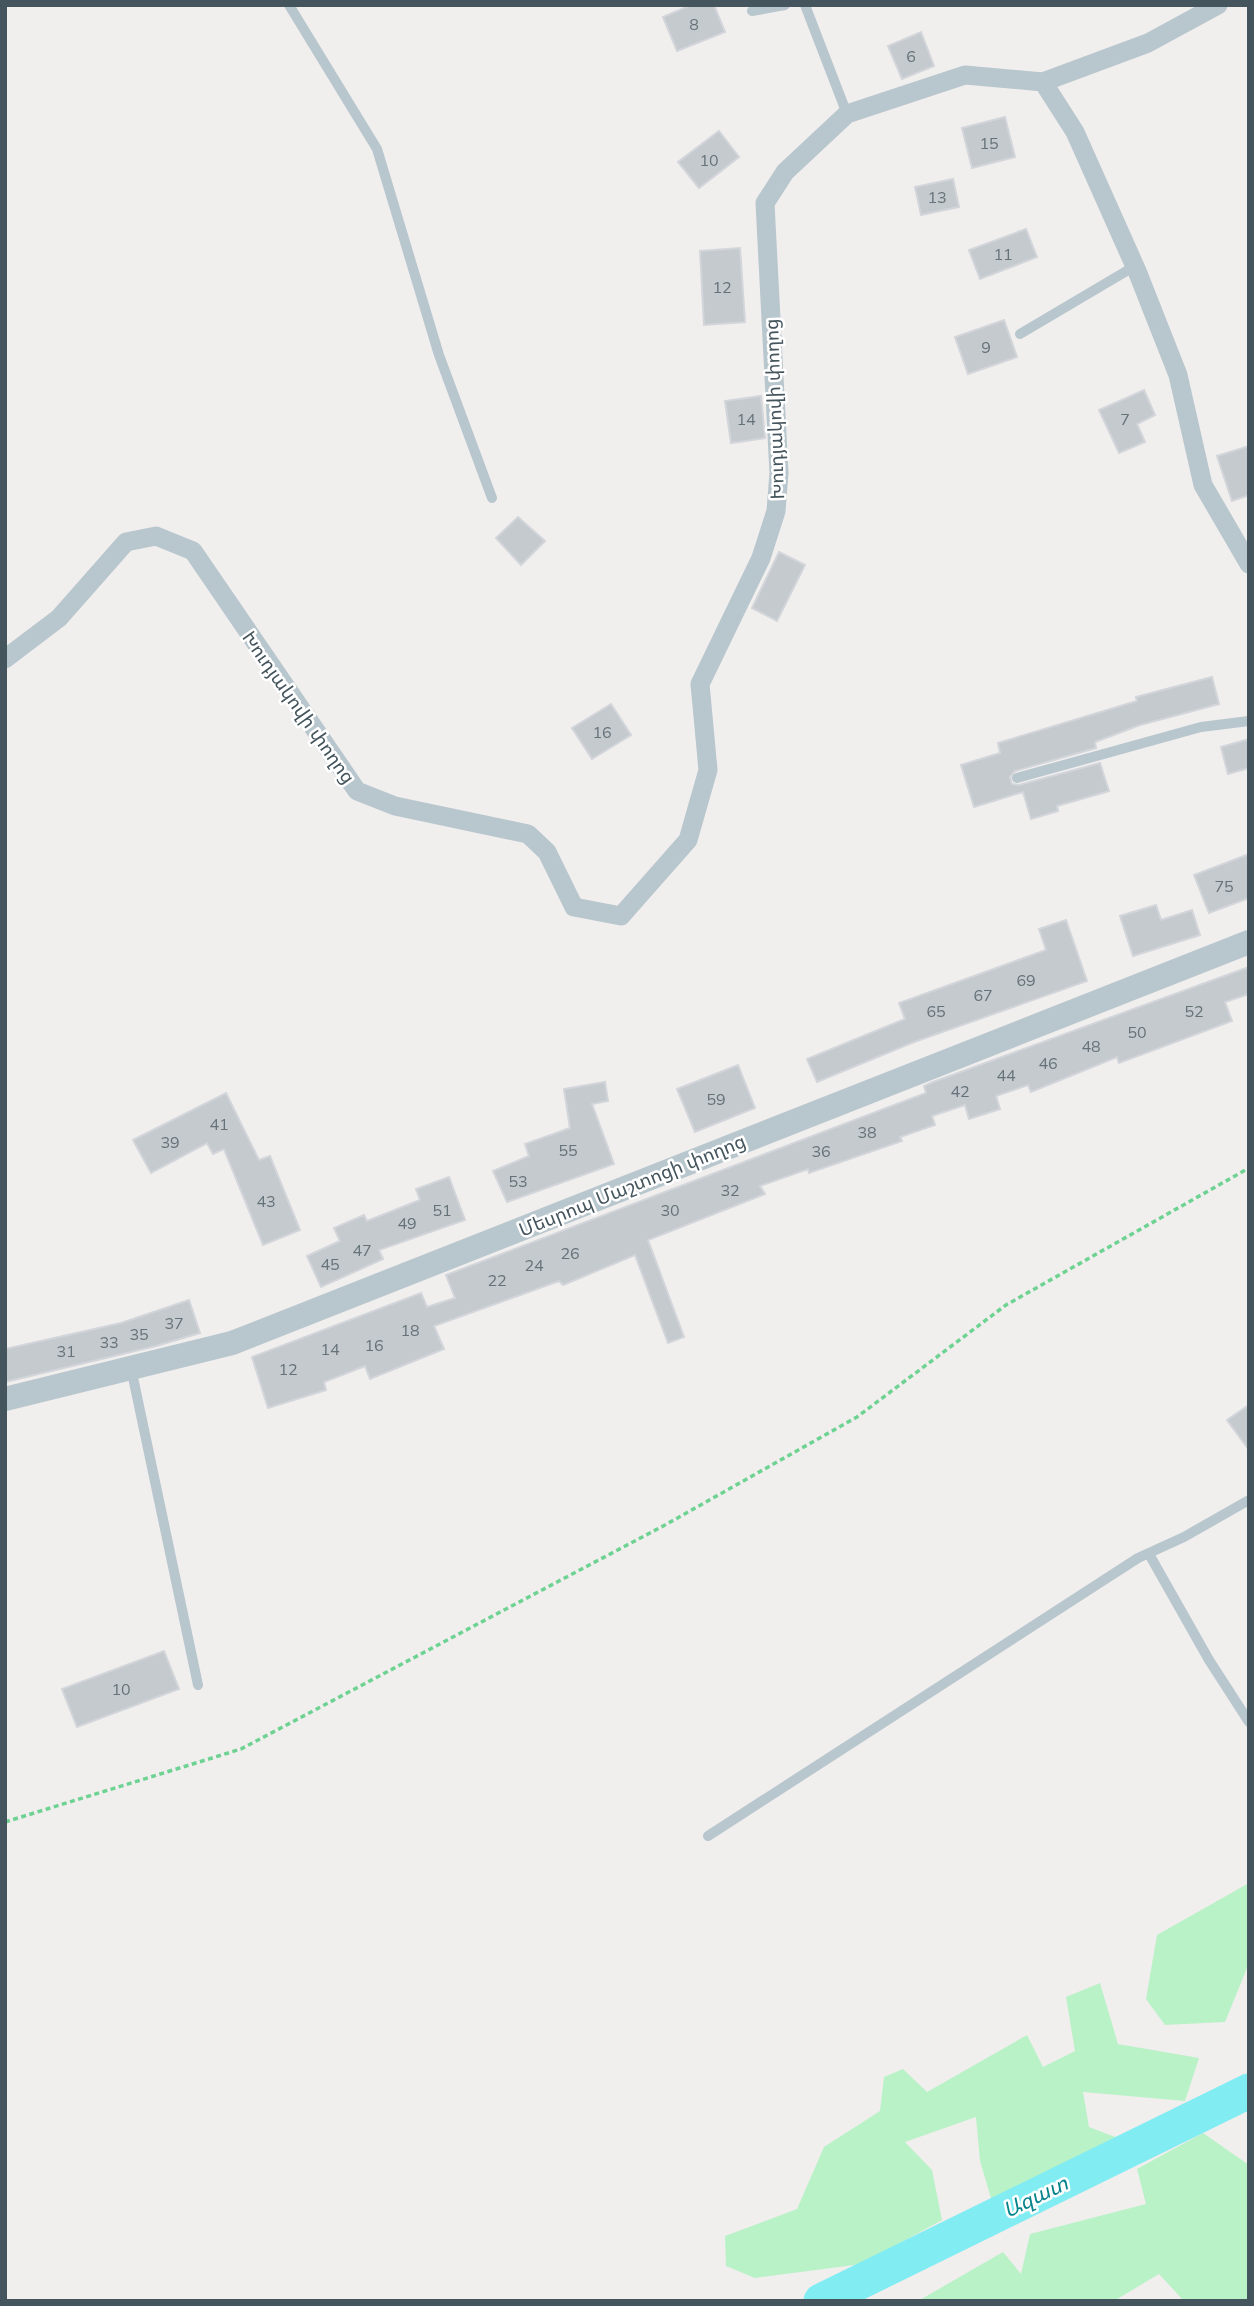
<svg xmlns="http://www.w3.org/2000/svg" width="1254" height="2306" font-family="Mulish,'Noto Sans Armenian',sans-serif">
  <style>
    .green { fill: #b9f2c7 }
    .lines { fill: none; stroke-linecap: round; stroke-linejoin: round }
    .river { stroke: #82ecf3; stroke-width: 35 }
    .building { fill: #c5cace; stroke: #d2d5da; stroke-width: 2 }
    .path { stroke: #6ed392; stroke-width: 3.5; stroke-dasharray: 5 3.5; stroke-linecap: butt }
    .service { stroke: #b8c6cd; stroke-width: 10 }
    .minor { stroke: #b8c6cd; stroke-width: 19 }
    .tertiary { stroke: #b8c6cd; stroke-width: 24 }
    .labels { text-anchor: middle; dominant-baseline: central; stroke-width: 5; stroke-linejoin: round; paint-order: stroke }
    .number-label { font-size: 16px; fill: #657279 }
    .street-label { font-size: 19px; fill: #45555d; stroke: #fff }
    .water-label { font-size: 21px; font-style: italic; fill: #05838b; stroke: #fff }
  </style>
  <rect width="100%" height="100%" fill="#f1eeee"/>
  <g class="green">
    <path d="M1249 1883V1963L1225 2022 1165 2025 1146 1999 1157 1935Z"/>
    <path d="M1100 1983 1118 2044 1199 2058 1185 2101 1083 2092 1089 2127 1118 2138 1113 2153 993 2205 980 2161 976 2117 905 2142 932 2170 942 2220 862 2264 755 2278 726 2266 725 2236 797 2209 824 2147 880 2111 884 2077 903 2069 927 2092 1027 2035 1043 2067 1075 2051 1066 1997Z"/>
    <path d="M1203 2133 1249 2165V2301H1184L1159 2274 1114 2301H918L1003 2252 1021 2274 1030 2234 1146 2204 1137 2169Z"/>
  </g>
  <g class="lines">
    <path class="river" d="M821 2301 1249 2091"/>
  </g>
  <g class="building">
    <path d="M691 5H714L725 32 677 51 663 17Z"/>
    <path d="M921 32 934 66 902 79 888 46Z"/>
    <path d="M1005 117 1015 157 972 168 962 128Z"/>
    <path d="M719 131 739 157 699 188 678 162Z"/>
    <path d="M953 179 959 207 921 215 915 187Z"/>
    <path d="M1026 229 1037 257 980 279 969 250Z"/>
    <path d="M740 248 745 322 704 325 700 251Z"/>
    <path d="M1004 320 1017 357 968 374 955 337Z"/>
    <path d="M1144 390 1155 415 1137 424 1145 442 1119 453 1099 410Z"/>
    <path d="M761 396 765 438 731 443 725 401Z"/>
    <path d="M1249 446V495L1232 501 1217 456Z"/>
    <path d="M518 517 545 541 521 565 496 538Z"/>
    <path d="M779 552 805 565 777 621 752 608Z"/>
    <path d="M1212 677 1219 704 1140 725 1095 742 1096 748 1015 771 1010 777 1012 784 1019 785 1100 763 1109 791 1057 806 1058 811 1031 819 1023 792 974 807 961 765 1000 753 998 743 1137 701 1136 697Z"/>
    <path d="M611 704 631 735 592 759 572 728Z"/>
    <path d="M1249 739V768L1228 774 1221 747Z"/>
    <path d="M1249 854V898L1209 913 1194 875Z"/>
    <path d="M1156 905 1161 920 1192 910 1200 935 1133 956 1120 916Z"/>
    <path d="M1066 920 1087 981 914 1042 817 1082 807 1059 905 1019 899 1003 1046 950 1039 929Z"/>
    <path d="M1249 967V994L1225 1002 1232 1021 1119 1063 1117 1057 1031 1092 1028 1085 996 1096 1000 1109 969 1119 965 1105 932 1116 935 1125 900 1137 902 1141 809 1173 808 1169 760 1186 765 1194 648 1240 684 1337 668 1343 635 1255 563 1285 559 1281 434 1326 444 1349 370 1379 365 1366 324 1382 326 1390 268 1408 252 1357 421 1293 427 1307 455 1298 446 1275 926 1093 924 1086 933 1082Z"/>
    <path d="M738 1065 755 1108 695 1132 677 1089Z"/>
    <path d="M605 1082 608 1101 592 1104 614 1164 507 1202 493 1171 529 1156 525 1144 570 1128 564 1089Z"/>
    <path d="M226 1093 259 1160 270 1156 300 1230 263 1245 224 1149 213 1154 207 1143 151 1173 133 1140Z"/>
    <path d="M449 1177 465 1220 379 1250 383 1259 321 1287 307 1256 340 1241 334 1228 364 1215 367 1221 420 1200 416 1189Z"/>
    <path d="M189 1300 200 1333 156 1346 5 1382V1349L121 1323Z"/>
    <path d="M1249 1405V1450L1227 1420Z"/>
    <path d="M164 1651 179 1689 77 1727 62 1689Z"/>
  </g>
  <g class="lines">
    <path class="path" d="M5 1822 241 1749 665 1525 857 1417 1006 1305 1249 1168"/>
    <g class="service">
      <path d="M289 5 377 149 439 355 492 498"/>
      <path d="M805 5 847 114"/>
      <path d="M752 11 785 5"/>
      <path d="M1020 334 1135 266"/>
      <path d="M1017 778 1201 727 1249 721"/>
      <path d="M131 1368 198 1685"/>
      <path d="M1149 1554 1209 1660 1249 1722"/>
      <path d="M708 1836 1138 1558 1184 1537 1249 1500"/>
    </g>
    <g class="minor">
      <path d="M1043 82 1148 43 1218 5"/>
      <path d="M5 659 59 618 126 542 156 536 193 551 357 791 395 806 528 834 547 852 574 907 621 916 688 840 708 770 700 684 761 558 776 511 779 473 765 203 785 172 847 114 965 75 1043 82 1075 132 1137 271 1178 375 1203 485 1249 564"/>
    </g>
    <path class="tertiary" d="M5 1399 232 1343 1249 942"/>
  </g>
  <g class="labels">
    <g class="number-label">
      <text x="694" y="24">8</text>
      <text x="911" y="56">6</text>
      <text x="989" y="143">15</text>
      <text x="709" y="160">10</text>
      <text x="937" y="197">13</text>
      <text x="1003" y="254">11</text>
      <text x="722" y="287">12</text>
      <text x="986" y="347">9</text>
      <text x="746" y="419">14</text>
      <text x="1125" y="419">7</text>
      <text x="602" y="732">16</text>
      <text x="1224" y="886">75</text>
      <text x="1026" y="980">69</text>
      <text x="983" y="995">67</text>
      <text x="936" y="1011">65</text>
      <text x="1194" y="1011">52</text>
      <text x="1137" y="1032">50</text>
      <text x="1091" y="1046">48</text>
      <text x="1048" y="1063">46</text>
      <text x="1006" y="1075">44</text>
      <text x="960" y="1091">42</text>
      <text x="716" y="1099">59</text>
      <text x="219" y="1124">41</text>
      <text x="867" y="1132">38</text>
      <text x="170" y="1142">39</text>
      <text x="568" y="1150">55</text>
      <text x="821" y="1151">36</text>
      <text x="518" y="1181">53</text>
      <text x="730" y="1190">32</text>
      <text x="266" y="1201">43</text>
      <text x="442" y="1210">51</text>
      <text x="670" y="1210">30</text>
      <text x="407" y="1223">49</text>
      <text x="362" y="1250">47</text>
      <text x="570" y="1253">26</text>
      <text x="330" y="1264">45</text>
      <text x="534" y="1265">24</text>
      <text x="497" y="1280">22</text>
      <text x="174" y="1323">37</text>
      <text x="410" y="1330">18</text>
      <text x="139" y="1334">35</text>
      <text x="109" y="1342">33</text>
      <text x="374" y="1345">16</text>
      <text x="330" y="1349">14</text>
      <text x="66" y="1351">31</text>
      <text x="288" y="1369">12</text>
      <text x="121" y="1689">10</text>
    </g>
    <g class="street-label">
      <text transform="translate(774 409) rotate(-92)">Խուդյակովի փողոց</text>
      <text transform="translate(299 707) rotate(55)">Խուդյակովի փողոց</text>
      <text transform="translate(632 1185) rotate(-22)">Մեսրոպ Մաշտոցի փողոց</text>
    </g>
    <g class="water-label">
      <text transform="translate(1035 2196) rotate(-26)">Ազատ</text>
    </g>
  </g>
  <rect width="1254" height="2306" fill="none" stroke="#45555d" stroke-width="14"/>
</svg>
